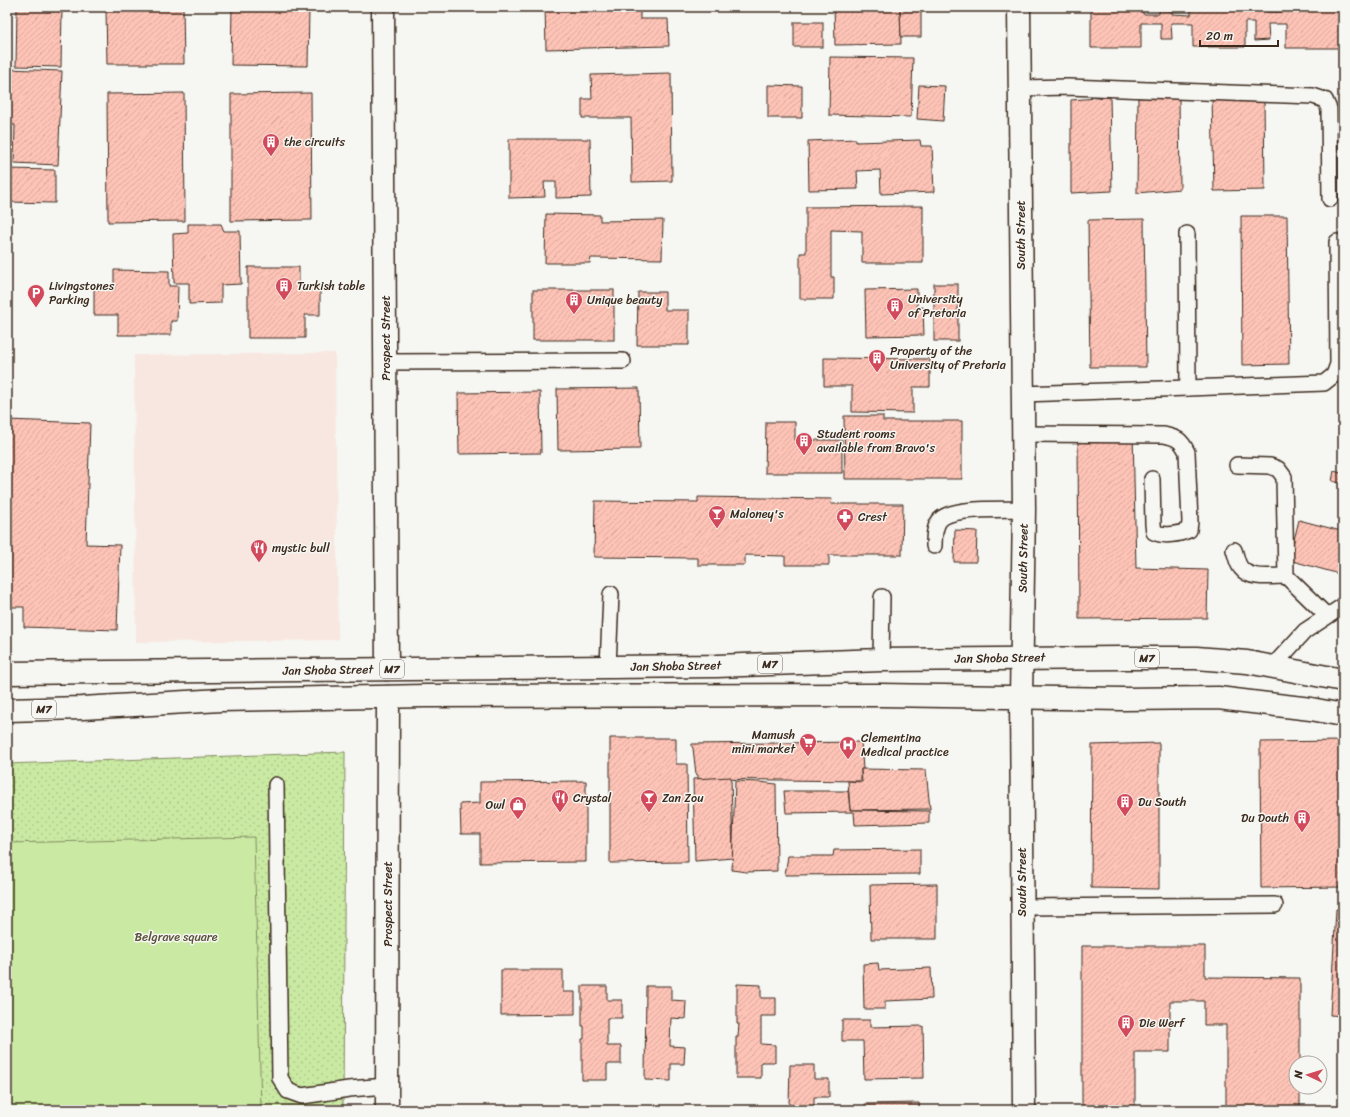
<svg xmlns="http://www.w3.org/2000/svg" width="1350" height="1117" font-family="Sriracha,sans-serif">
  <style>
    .built { fill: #f8e7e0 }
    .park { fill: url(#park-dots); stroke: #828a60 }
    .pitch { fill: #caeaa3; stroke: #828a60 }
    .building { fill: url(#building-hatch); stroke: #3b2a1e }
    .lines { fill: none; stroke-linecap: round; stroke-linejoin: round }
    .service-casing { stroke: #3b2a1e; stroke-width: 18 }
    .minor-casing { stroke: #3b2a1e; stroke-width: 25 }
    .primary-casing { stroke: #3b2a1e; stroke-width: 25 }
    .service { stroke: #f6f6f2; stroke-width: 15 }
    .minor { stroke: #f6f6f2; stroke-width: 22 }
    .primary { stroke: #f6f6f2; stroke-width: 22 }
    .labels { text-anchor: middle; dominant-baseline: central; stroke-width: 3; stroke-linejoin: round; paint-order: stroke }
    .shield { fill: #f6f6f2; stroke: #73675e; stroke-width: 1 }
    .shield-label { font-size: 11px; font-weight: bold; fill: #3b2a1e }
    .poi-label { font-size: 12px; fill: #3b2a1e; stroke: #f6f6f2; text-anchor: start }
    .street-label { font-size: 12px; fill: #3b2a1e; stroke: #f6f6f2 }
    .park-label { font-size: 12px; fill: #585039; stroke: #f6f6f2 }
  </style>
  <defs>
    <pattern id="park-dots" width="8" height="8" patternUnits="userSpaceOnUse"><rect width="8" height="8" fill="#caeaa3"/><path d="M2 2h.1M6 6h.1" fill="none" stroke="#aec98c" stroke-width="1.8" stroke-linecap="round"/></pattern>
    <pattern id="building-hatch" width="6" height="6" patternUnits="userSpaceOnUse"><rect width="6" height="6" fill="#fdc3b6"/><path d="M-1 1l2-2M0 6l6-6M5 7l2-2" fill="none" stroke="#daa89c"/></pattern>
  </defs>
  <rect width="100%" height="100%" fill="#f6f6f2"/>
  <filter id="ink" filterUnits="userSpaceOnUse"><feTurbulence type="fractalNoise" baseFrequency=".025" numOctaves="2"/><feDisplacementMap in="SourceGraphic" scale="8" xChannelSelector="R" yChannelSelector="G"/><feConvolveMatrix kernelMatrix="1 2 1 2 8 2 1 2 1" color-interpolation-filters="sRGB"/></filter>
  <g filter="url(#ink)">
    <path class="built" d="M335 353 338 640 136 642 134 355Z"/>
    <path class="park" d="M345 752 343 1110H7V764Z"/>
    <path class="pitch" d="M254 837 261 1110H7V843Z"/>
    <g class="building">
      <path d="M17 7H62L61 67 16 66Z"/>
      <path d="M106 7H183L184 64H107Z"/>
      <path d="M232 7H309L308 66 231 65Z"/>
      <path d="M545 7H640V19H668L669 46 546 49Z"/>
      <path d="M834 7H900L901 44 835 45Z"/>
      <path d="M900 7H921V37H901Z"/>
      <path d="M1091 7H1143V14H1159V10L1172 11V14L1191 15V7H1249V12H1253V8H1267V12H1285V7H1343V48H1286V24H1268L1269 40 1254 41V22H1245V47H1193V23H1171L1172 39H1161V23H1141V48H1091Z"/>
      <rect x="794" y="22" width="29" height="25"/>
      <path d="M830 57 913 58 911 117 829 115Z"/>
      <path d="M7 69 62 71 58 165 14 163 15 125H7Z"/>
      <path d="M671 73 672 181 632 182 631 118H582V99H592L591 75Z"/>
      <path d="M768 85 802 86V118H768Z"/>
      <path d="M919 85 945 86 943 121 917 119Z"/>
      <path d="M184 93 185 221 108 222 107 94Z"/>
      <path d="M311 93 312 220 231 221V94Z"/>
      <path d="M1179 96 1180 189 1137 193 1138 98Z"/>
      <path d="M1110 97 1112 191 1071 193V100Z"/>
      <path d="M1212 97H1264L1265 190 1214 191Z"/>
      <path d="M509 139H590L591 197 556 198V182H544L545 197 509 198Z"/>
      <path d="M856 139V142L920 140 921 146H932L934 192 881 194 880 170 857 171 858 189 809 190 808 141Z"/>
      <path d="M7 169 55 170V203L7 202Z"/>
      <path d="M923 206V263H862V231L831 230V277H834V299H800V253H806V207Z"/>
      <path d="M546 214 600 215V221L663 220 662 259 591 258 590 263H545Z"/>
      <path d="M1241 216H1287L1289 364 1242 365Z"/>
      <path d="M1144 219 1146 367H1090L1088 220Z"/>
      <path d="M188 224H221L224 231H240L241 284 221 285V303L189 304V283H174L173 234 188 233Z"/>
      <path d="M248 267H299V287H320V315H305V338H248Z"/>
      <path d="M114 270 169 271V286H178L177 321H171V335H118V315H94V289L114 290Z"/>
      <rect x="934" y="284" width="24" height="57"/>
      <path d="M917 289V308L923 307 924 335 866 336 865 290Z"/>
      <rect x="533" y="290" width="81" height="50"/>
      <path d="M638 292H665V310H689V345H637Z"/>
      <path d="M824 358 930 359V387H913V413L852 412V386H824Z"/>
      <path d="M639 388 640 449 558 450 557 389Z"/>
      <path d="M540 392 541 453 459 454 458 393Z"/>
      <path d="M844 416H883V421H962V479H845Z"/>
      <path d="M7 420 90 423 86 544 120 545 117 630 24 627V607H7Z"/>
      <path d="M766 422H795V440H842V473H765Z"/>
      <path d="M1078 432H1133L1136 568 1208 570 1207 618 1079 619Z"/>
      <path d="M1343 465V484L1332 481 1334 471 1341 473Z"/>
      <path d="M698 497 832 499 831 504H903L902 555H829V565H785V556L745 555V565H698V558L594 557 595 501 698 502Z"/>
      <path d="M1299 520 1341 531 1343 524V575L1289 560Z"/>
      <path d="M955 530 977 531 976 562H954Z"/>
      <path d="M610 738H676V764H687L688 862 610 863Z"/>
      <path d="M1343 741V887L1261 888 1260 742Z"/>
      <path d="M861 742 863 769H861V781L698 779V775L696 774 693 748 692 747V744Z"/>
      <path d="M1159 743V889L1091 888 1092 745Z"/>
      <path d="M861 769 926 770 930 809 850 810 848 781 862 782Z"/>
      <path d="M731 777 733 858 695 861 693 779Z"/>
      <path d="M586 781V862L480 863V834H461L460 804 480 803V782Z"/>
      <path d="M735 781 760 782 776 784 777 871 746 872 732 870Z"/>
      <path d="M784 791H848L850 810 929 811V823L855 825 854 812 786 813Z"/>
      <path d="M920 849V874L785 875 788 856H833L834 850Z"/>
      <path d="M937 884V939H871L870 885Z"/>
      <path d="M1336 909 1343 910V1016L1330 1015Z"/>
      <path d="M1082 946H1205V977L1300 978V1063H1296V1087H1300V1108H1226V1025H1204V1001H1170V1052H1135V1106H1082Z"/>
      <path d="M878 963 879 970 931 968 932 999 885 1001V1009H864L863 964Z"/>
      <path d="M501 970H563V992H575V1014L501 1015Z"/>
      <path d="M737 984 761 985V998H776V1016H761V1044L775 1045V1062H761V1078H736V1037H738L739 1024H737Z"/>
      <path d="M582 986H607V1000H622V1018H607V1046H621V1064H607V1080H582V1039H584V1026H582Z"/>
      <path d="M646 986H671V1000L686 1001 685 1019 671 1018 670 1046 685 1047 684 1064H671V1081L645 1080Z"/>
      <path d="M842 1020H870V1027L923 1026 924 1078 864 1079 863 1041H842Z"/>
      <path d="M790 1065H814V1079H829V1097H814V1110H792V1105H789Z"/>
      <path d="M919 1103 920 1110H865V1104Z"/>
      <rect x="621" y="1107" width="24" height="3"/>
      <path d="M561 1108V1110H498V1109Z"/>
    </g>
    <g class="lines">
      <defs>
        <g id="service">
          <path d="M1020 88 1068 87 1313 96 1325 100 1329 109 1330 199"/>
          <path d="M1187 234 1188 388"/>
          <path d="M386 362 623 361"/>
          <path d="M1023 394 1324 383 1334 375 1338 364 1337 242"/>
          <path d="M1023 434 1164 435C1178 438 1181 440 1187 452L1190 522 1189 530C1180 534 1164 537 1154 532L1153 524 1152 479"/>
          <path d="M1237 465 1270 466 1278 469 1284 477 1286 576 1327 616"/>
          <path d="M934 546C934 538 934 528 939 521 949 506 1006 510 1024 509"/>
          <path d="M1234 550C1236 555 1237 564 1241 568 1250 580 1272 576 1286 576"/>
          <path d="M881 660 882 597"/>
          <path d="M1273 666 1305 631 1343 606"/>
          <path d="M608 667 611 594"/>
          <path d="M276 785 280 1078 288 1091 302 1096 349 1089 387 1086"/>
          <path d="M1022 907 1275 905"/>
        </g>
        <g id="minor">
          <path d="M383 7 387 669"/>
          <path d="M1019 7 1024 509 1021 697 1024 1110"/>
          <path d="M387 1110 388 697"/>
        </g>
        <g id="primary">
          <path d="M7 673 717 666 881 660 1121 658H1196L1247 662 1343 680"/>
          <path d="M7 710 82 708 221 700 425 696 880 695 1123 699 1218 698 1311 709 1343 715"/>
        </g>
      </defs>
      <use href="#service" class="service-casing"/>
      <use href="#minor" class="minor-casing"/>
      <use href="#primary" class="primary-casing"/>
      <use href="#service" class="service"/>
      <use href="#minor" class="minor"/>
      <use href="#primary" class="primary"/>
    </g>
  </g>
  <defs>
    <symbol id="building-pin" viewBox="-11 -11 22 30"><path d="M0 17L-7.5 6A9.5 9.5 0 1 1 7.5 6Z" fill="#d1495b" stroke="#f6f6f2"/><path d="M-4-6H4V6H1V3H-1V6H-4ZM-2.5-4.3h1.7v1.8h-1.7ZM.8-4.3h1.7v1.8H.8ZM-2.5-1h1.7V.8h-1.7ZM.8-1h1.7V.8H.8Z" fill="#fff"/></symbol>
    <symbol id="parking-pin" viewBox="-11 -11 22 30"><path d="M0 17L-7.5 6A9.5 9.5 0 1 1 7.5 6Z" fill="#d1495b" stroke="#f6f6f2"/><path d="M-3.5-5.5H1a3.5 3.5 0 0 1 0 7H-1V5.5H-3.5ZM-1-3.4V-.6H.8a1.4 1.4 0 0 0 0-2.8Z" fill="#fff"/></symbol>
    <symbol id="bar-pin" viewBox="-11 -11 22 30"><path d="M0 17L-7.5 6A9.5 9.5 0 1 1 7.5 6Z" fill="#d1495b" stroke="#f6f6f2"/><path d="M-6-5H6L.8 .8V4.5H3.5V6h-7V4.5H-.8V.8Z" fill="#fff"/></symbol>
    <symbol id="pharmacy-pin" viewBox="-11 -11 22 30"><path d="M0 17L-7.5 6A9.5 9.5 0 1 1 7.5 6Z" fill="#d1495b" stroke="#f6f6f2"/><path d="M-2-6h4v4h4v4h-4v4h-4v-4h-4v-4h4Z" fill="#fff"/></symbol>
    <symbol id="restaurant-pin" viewBox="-11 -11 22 30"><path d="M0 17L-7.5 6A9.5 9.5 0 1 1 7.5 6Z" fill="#d1495b" stroke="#f6f6f2"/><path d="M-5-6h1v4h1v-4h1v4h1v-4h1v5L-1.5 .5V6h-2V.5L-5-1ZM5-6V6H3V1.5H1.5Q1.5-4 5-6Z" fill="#fff"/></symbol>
    <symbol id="supermarket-pin" viewBox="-11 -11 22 30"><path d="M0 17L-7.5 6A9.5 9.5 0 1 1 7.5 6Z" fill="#d1495b" stroke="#f6f6f2"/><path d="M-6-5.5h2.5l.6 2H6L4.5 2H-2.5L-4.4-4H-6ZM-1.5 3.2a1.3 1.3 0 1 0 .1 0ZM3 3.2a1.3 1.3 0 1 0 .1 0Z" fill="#fff"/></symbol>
    <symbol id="hospital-pin" viewBox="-11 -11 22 30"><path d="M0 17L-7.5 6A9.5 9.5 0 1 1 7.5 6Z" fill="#d1495b" stroke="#f6f6f2"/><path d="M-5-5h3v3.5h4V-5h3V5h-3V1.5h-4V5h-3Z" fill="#fff"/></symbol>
    <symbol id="shop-pin" viewBox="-11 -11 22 30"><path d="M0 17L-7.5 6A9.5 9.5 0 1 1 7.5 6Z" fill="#d1495b" stroke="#f6f6f2"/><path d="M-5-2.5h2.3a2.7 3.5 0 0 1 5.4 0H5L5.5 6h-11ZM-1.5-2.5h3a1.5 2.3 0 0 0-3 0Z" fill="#fff"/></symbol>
  </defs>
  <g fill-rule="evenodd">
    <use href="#building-pin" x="261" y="132" width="20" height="27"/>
    <use href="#building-pin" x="274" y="276" width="20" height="27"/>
    <use href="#parking-pin" x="26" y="283" width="20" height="27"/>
    <use href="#building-pin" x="564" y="290" width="20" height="27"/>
    <use href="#building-pin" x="885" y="296" width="20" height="27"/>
    <use href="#building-pin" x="867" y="348" width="20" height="27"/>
    <use href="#building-pin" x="794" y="431" width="20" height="27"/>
    <use href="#bar-pin" x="707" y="504" width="20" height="27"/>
    <use href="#pharmacy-pin" x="835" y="507" width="20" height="27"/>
    <use href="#restaurant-pin" x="249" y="538" width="20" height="27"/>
    <use href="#supermarket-pin" x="798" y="732" width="20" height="27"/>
    <use href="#hospital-pin" x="838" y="735" width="20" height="27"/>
    <use href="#restaurant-pin" x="550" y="788" width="20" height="27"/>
    <use href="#bar-pin" x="639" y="788" width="20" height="27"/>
    <use href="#building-pin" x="1115" y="792" width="20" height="27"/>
    <use href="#shop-pin" x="508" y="795" width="20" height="27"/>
    <use href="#building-pin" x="1292" y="808" width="20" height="27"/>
    <use href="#building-pin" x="1116" y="1013" width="20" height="27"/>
  </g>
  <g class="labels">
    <g class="shield">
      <rect x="1135" y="649" width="24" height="18" rx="3"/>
      <rect x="758" y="655" width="24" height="18" rx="3"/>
      <rect x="380" y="660" width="24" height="18" rx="3"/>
      <rect x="32" y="700" width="24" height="18" rx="3"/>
    </g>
    <g class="shield-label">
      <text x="1147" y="658">M7</text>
      <text x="770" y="664">M7</text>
      <text x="392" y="669">M7</text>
      <text x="44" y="709">M7</text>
    </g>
    <g class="poi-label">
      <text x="284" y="142">the circuits</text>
      <text x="49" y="286">Livingstones<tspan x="49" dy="14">Parking</tspan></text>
      <text x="297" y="286">Turkish table</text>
      <text x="908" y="299">University<tspan x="908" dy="14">of Pretoria</tspan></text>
      <text x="587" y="300">Unique beauty</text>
      <text x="890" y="351">Property of the<tspan x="890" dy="14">University of Pretoria</tspan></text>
      <text x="817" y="434">Student rooms<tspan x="817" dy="14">available from Bravo's</tspan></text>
      <text x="730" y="514">Maloney's</text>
      <text x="858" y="517">Crest</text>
      <text x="272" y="548">mystic bull</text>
      <text x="795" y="735" text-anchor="end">Mamush<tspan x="795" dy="14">mini market</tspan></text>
      <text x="861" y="738">Clementina<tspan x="861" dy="14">Medical practice</tspan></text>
      <text x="573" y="798">Crystal</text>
      <text x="662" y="798">Zan Zou</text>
      <text x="1138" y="802">Du South</text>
      <text x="505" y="805" text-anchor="end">Owl</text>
      <text x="1289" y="818" text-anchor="end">Du Douth</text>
      <text x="1139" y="1023">Die Werf</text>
    </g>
    <g class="street-label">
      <text transform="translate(1021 235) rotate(-90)">South Street</text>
      <text transform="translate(386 338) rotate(-90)">Prospect Street</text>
      <text transform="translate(1023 558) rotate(-89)">South Street</text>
      <text transform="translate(1000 658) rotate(-1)">Jan Shoba Street</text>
      <text transform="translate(676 666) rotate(-1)">Jan Shoba Street</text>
      <text transform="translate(328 670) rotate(-1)">Jan Shoba Street</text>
      <text transform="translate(1022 882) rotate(-90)">South Street</text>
      <text transform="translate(388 904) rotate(-90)">Prospect Street</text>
    </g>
    <g class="park-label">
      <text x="176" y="937">Belgrave square</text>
    </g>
  </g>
  <rect width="1350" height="1117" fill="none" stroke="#f6f6f2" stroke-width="24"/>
  <rect x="12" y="12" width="1326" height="1093" fill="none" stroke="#3b2a1e" stroke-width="1.5" filter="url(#ink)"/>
  <g transform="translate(1308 1075) rotate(274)"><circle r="19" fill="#f6f6f2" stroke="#aba49d"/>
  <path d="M0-3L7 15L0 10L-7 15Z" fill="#d1495b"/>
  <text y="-6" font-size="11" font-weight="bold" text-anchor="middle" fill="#3b2a1e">N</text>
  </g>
  <path d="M1200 40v6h78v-6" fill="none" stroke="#3b2a1e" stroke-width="2"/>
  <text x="1206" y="40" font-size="12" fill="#3b2a1e" stroke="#f6f6f2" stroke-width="3" paint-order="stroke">20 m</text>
</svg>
